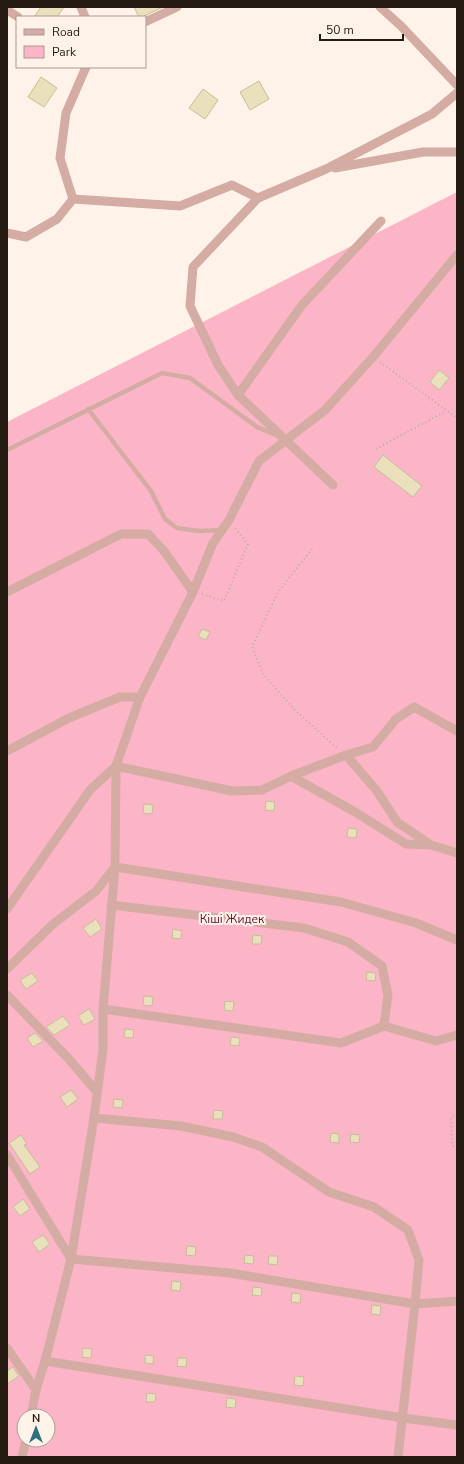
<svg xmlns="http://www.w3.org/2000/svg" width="464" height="1464" font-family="'Nunito Sans',sans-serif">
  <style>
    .green { fill: #fbb5c7; fill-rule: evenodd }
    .building { fill: #eae0bc; stroke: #c7bc9a }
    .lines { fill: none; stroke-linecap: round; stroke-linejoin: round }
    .path { stroke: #b9ada3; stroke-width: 2; stroke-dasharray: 1 3; stroke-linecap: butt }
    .lane { stroke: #d5aca3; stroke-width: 4.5 }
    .street { stroke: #d5aca3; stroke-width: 9 }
    .labels { text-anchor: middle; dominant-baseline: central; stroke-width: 4; stroke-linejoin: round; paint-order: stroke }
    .park-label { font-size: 12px; fill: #611332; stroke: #fff2e8 }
  </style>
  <rect width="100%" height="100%" fill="#fff2e8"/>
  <path class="green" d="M457 192V1457H7V422ZM24 1416H48V1440H24Z"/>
  <g class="building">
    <path d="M41 7H64L57 17H34Z"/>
    <path d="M134 7H163L142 17H139Z"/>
    <path d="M41 77 57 88 44 107 28 97Z"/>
    <path d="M259 81 269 99 250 110 240 92Z"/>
    <path d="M203 89 218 100 205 119 189 108Z"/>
    <path d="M439 370 449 378 439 390 430 382Z"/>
    <path d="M383 455 422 486 413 497 374 467Z"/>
    <path d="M202 629 210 632 206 640 198 636Z"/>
    <path d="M266 801 275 802 274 811 265 810Z"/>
    <path d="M144 804 153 805 152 814 143 813Z"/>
    <path d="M348 828 357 829 356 838 347 837Z"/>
    <path d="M96 919 102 929 90 937 83 928Z"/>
    <path d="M173 929 182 931 181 939 172 938Z"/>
    <path d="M253 935 262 936 261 944H252Z"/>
    <path d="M367 972 376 973 375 981 366 980Z"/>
    <path d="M32 973 38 981 26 989 20 980Z"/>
    <path d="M144 996 153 997 152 1006 143 1005Z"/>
    <path d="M225 1001 234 1002 233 1011 224 1010Z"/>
    <path d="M89 1009 95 1019 84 1025 78 1016Z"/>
    <path d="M63 1016 70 1025 54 1035 46 1027Z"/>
    <path d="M125 1029 134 1030 133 1038 124 1037Z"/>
    <path d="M35 1033 43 1041 33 1047 27 1038Z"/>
    <path d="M231 1037 240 1038 239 1046 230 1045Z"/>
    <path d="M71 1090 78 1099 67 1107 60 1097Z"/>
    <path d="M114 1099 123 1100 122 1108 113 1107Z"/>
    <path d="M214 1110 223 1111 222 1119H213Z"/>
    <path d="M331 1133 339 1134V1143L330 1142Z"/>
    <path d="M351 1134 360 1135 359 1143 350 1142Z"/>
    <path d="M21 1135 27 1144 24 1145 40 1167 30 1174 9 1143Z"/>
    <path d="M23 1199 30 1209 20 1216 13 1207Z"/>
    <path d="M43 1235 50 1244 39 1252 32 1242Z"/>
    <path d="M187 1246 196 1247 195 1256 186 1255Z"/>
    <path d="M245 1255 254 1256 253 1264 244 1263Z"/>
    <path d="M269 1256H278L277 1265 268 1264Z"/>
    <path d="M172 1281 181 1282 180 1291 171 1290Z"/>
    <path d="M253 1287 262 1288 261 1296 252 1295Z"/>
    <path d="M292 1293 301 1294 300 1303 291 1302Z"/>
    <path d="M372 1305 381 1306 380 1315 371 1314Z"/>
    <path d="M83 1348 92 1349 91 1358 82 1357Z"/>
    <path d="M145 1355 154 1356 153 1364 145 1363Z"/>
    <path d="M178 1358H187L186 1367 177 1366Z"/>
    <path d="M13 1367 19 1376 7 1384V1371Z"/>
    <path d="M295 1376 304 1377 303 1386 294 1385Z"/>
    <path d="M147 1393 156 1394 155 1402H146Z"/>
    <path d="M227 1398 236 1399 235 1408 226 1407Z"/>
  </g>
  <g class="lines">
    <g class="path">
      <path d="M380 362 457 418"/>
      <path d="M376 449 446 411"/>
      <path d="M312 549 278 592 252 647 263 674 295 710 337 748"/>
      <path d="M202 594 224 601 248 544 235 528"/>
      <path d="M457 1114 451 1117 452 1145 457 1149"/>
    </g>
    <g class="lane">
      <path d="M88 409 151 491 165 519 177 528 199 531 222 530"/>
      <path d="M7 450 162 373 190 378 257 427 278 436"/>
    </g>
    <g class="street">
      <path d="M81 7 85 17"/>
      <path d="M380 7 401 26 457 85"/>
      <path d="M7 10 18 17"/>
      <path d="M145 22 177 7"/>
      <path d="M335 168 423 152H457"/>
      <path d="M73 199 60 158 66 113 86 67"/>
      <path d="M7 233 26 237 57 219 73 199 180 206 232 185 258 198"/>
      <path d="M238 395 302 305 381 221"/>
      <path d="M333 485 238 395 218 365 190 306 193 267 258 198 326 169 432 114 457 93"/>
      <path d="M7 592 121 534H148L164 551 193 592"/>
      <path d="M7 751 69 718 120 697H140"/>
      <path d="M346 755 377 791 397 822 431 845 457 853"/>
      <path d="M116 766 232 791 262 790 291 776 346 755 373 747 396 719 414 707 457 731"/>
      <path d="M291 776 355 812 406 844 431 845"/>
      <path d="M7 909 90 790 116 766"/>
      <path d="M7 969 52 925 96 891 115 867 116 766 140 697 193 592 213 543 229 520 259 461 325 410 373 357 457 255"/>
      <path d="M7 995 68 1058 97 1092"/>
      <path d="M103 1009 341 1043 384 1026 388 995 382 966 348 942 304 928 111 905"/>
      <path d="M384 1026 436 1041 457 1035"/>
      <path d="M94 1118 181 1126 233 1137 262 1147 329 1192 374 1207 408 1230 419 1260 415 1304 398 1457"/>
      <path d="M7 1155 71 1259 230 1273 415 1304 457 1301"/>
      <path d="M7 1348 36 1390"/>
      <path d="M45 1361 403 1418 457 1425"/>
      <path d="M31 1416 36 1390 45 1361 71 1259 94 1118 103 1049V1009L115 867 341 902 416 923 457 940"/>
      <path d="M22 1457 26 1440"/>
    </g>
  </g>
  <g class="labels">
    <g class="park-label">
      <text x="232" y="919">Кіші Жидек</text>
    </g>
  </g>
  <rect width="464" height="1464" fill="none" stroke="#261b12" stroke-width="16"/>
  <rect x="16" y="16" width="130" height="52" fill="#fff2e8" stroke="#a89c92"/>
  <rect x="24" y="29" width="20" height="6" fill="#d5aca3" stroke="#a89c92"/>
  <text x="52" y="36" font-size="12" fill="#261b12">Road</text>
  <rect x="24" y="46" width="20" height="12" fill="#fbb5c7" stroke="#a89c92"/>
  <text x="52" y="56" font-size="12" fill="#261b12">Park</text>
  <g transform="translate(36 1428)"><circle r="19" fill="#fff2e8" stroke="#a89c92"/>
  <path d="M0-3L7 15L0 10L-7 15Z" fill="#2d7181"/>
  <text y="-6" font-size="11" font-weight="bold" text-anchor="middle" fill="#261b12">N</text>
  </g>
  <path d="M320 34v6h83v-6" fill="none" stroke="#261b12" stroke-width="2"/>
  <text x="326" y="34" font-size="12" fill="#261b12" stroke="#fff2e8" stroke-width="3" paint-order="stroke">50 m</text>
</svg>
